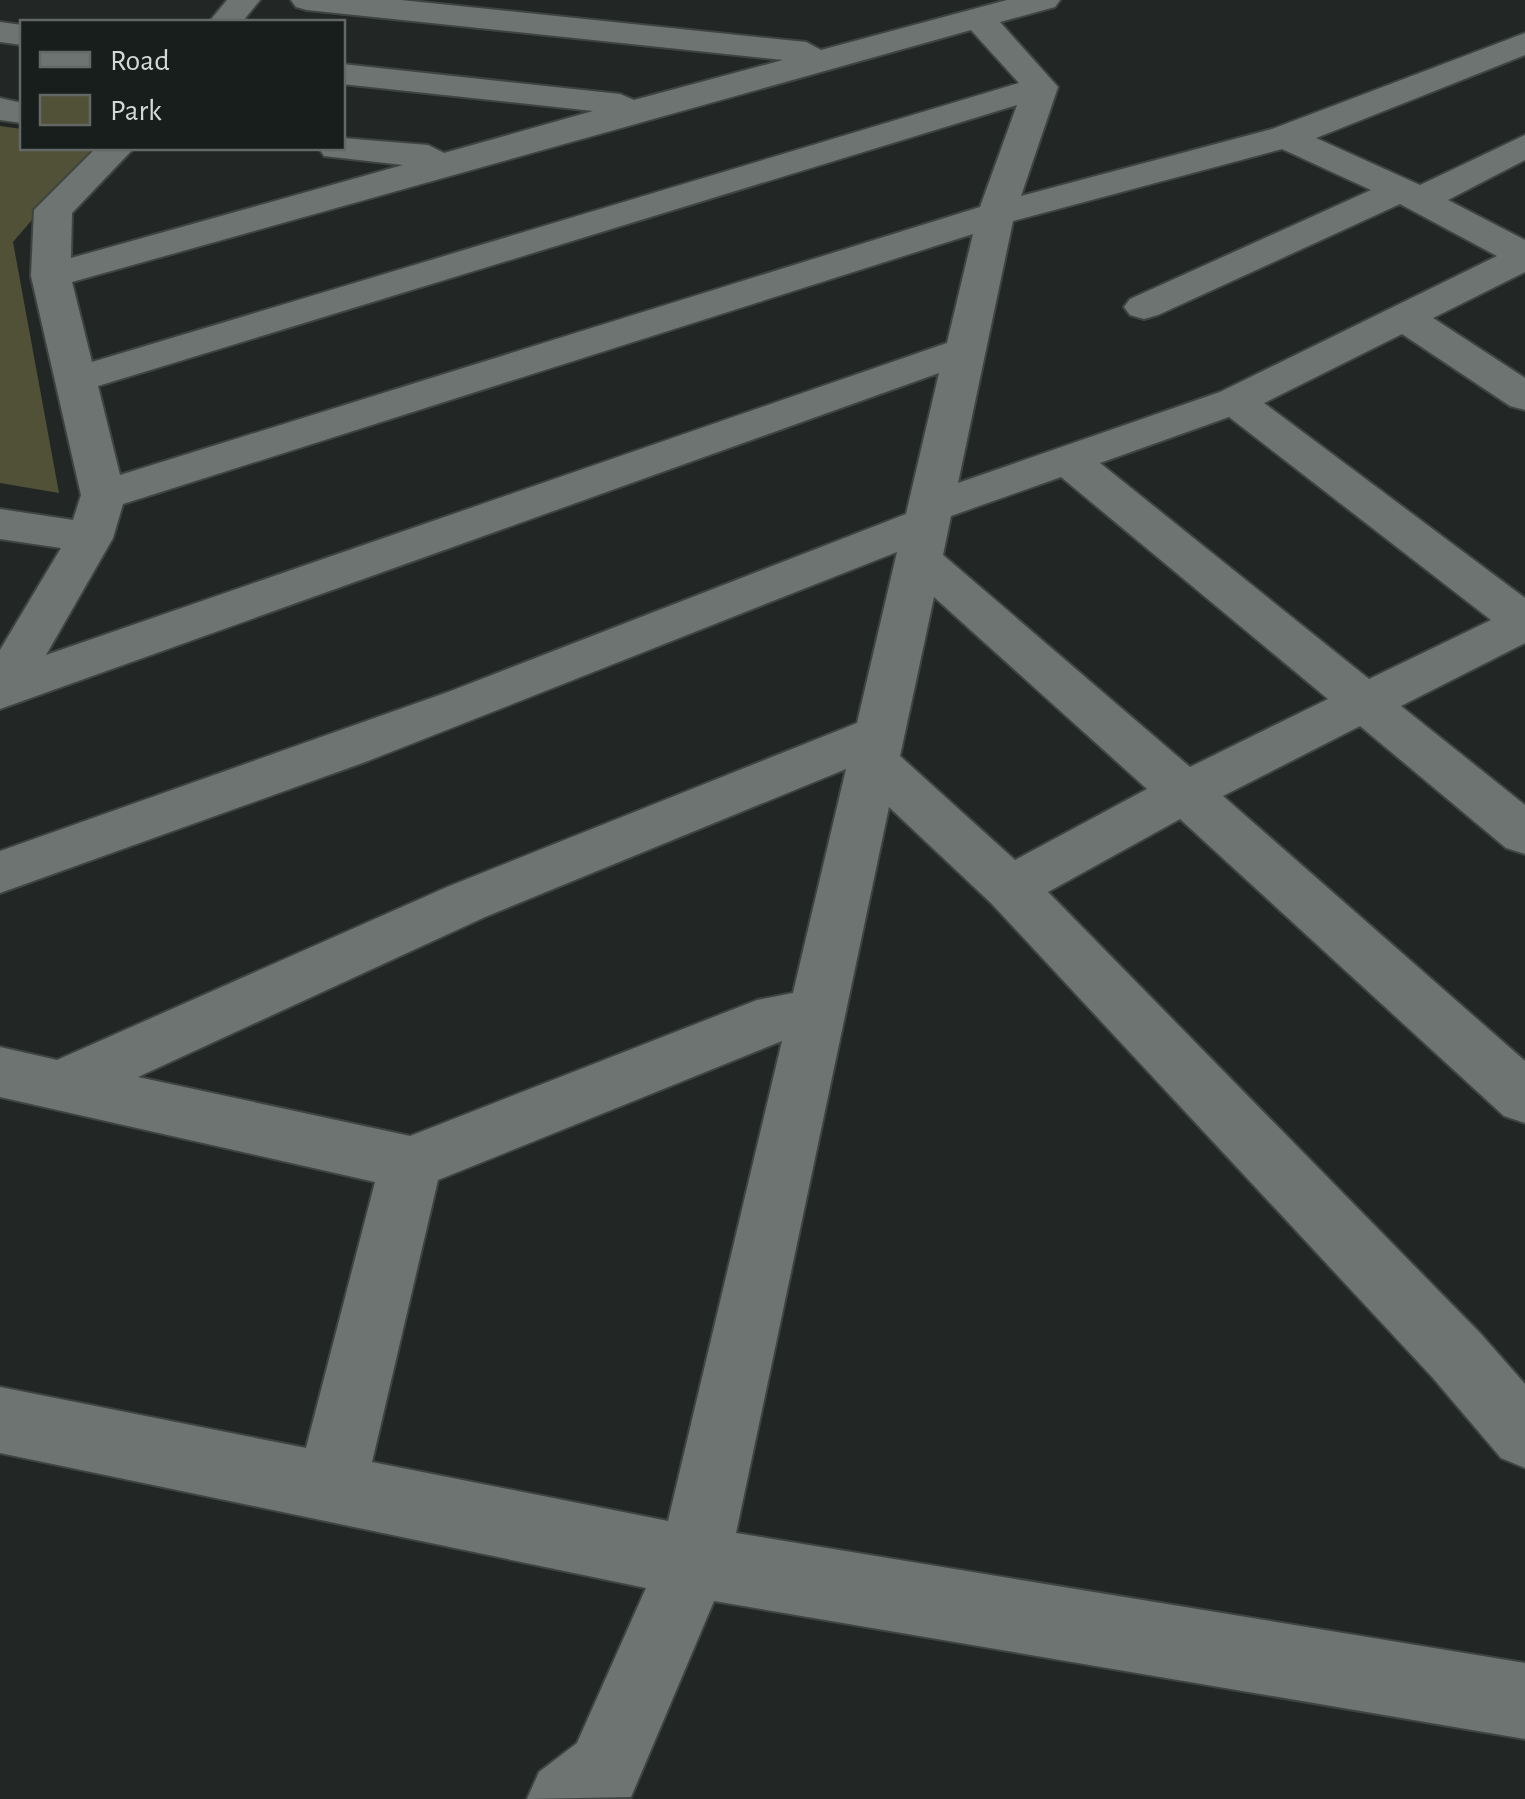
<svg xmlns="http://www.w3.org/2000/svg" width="1525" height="1799" font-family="'Alegreya Sans',sans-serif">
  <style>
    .green { fill: #505137 }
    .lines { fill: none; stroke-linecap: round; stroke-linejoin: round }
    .street-casing { stroke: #3f4442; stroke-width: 4 }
    .street { fill: #6e7472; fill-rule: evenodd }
  </style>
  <rect width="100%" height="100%" fill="#222725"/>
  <path class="green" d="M0 126 22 129V148H94L13 242 59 493 0 483Z"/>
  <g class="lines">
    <defs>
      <g id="street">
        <path d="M227 0H260L242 22H209Z"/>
        <path d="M291 0H401L806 42 821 50 1007 0H1060L1055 7 1000 22 1058 87 1021 196 1272 129 1525 33V55L1316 138 1420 185 1525 135V160L1448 200 1525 240V272L1433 318 1525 378V410L1510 406 1402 334 1264 403 1525 598V643L1401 706 1525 805V854L1506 848 1360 726 1223 796 1525 1061V1123L1504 1116 1180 819 1048 892 1481 1334 1525 1384V1468L1501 1458 1433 1378 991 903 889 807 736 1533 1525 1663V1739L714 1601 631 1797 527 1799 539 1772 577 1743 646 1588 0 1453V1387L306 1448 375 1182 0 1097V1047L57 1060 447 887 857 723 897 552 368 761 0 893V851L448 692 906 514 939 373 0 709V650L61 548 0 539V509L73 520 81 495 31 276 34 210 96 148H134L72 213 71 258 403 165 324 156 319 148H342V138L428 145 444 153 593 111 342 84V64L620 94 634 100 783 60 307 10 296 7ZM971 30 1019 83 92 362 72 282ZM1017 105 980 207 120 475 98 386ZM1282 149 1371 190 1130 299 1124 307 1130 315 1144 319 1158 315 1400 204 1497 256 1220 392 958 483 1013 221ZM973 234 947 343 46 655 113 538 123 504ZM1229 417 1491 620 1369 679 1100 463ZM1061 477 1328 699 1190 767 943 555 951 516ZM934 597 1147 789 1015 860 900 756ZM846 769 793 993 757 1000 410 1136 138 1077 485 917ZM782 1041 668 1521 372 1462 438 1180Z"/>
        <path d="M0 22 22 25V45L0 42Z"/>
        <path d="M0 98 22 103V123L0 120Z"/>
      </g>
    </defs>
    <use href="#street" class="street-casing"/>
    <use href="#street" class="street"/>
  </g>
  <rect x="20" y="20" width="325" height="130" fill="#181e1c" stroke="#636867" stroke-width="2.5"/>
  <rect x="40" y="52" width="50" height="15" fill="#6e7472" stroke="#636867" stroke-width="2.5"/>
  <text x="110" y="70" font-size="30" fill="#d4d8d7">Road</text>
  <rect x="40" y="95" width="50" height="30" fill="#505137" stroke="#636867" stroke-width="2.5"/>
  <text x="110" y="120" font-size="30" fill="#d4d8d7">Park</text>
</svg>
